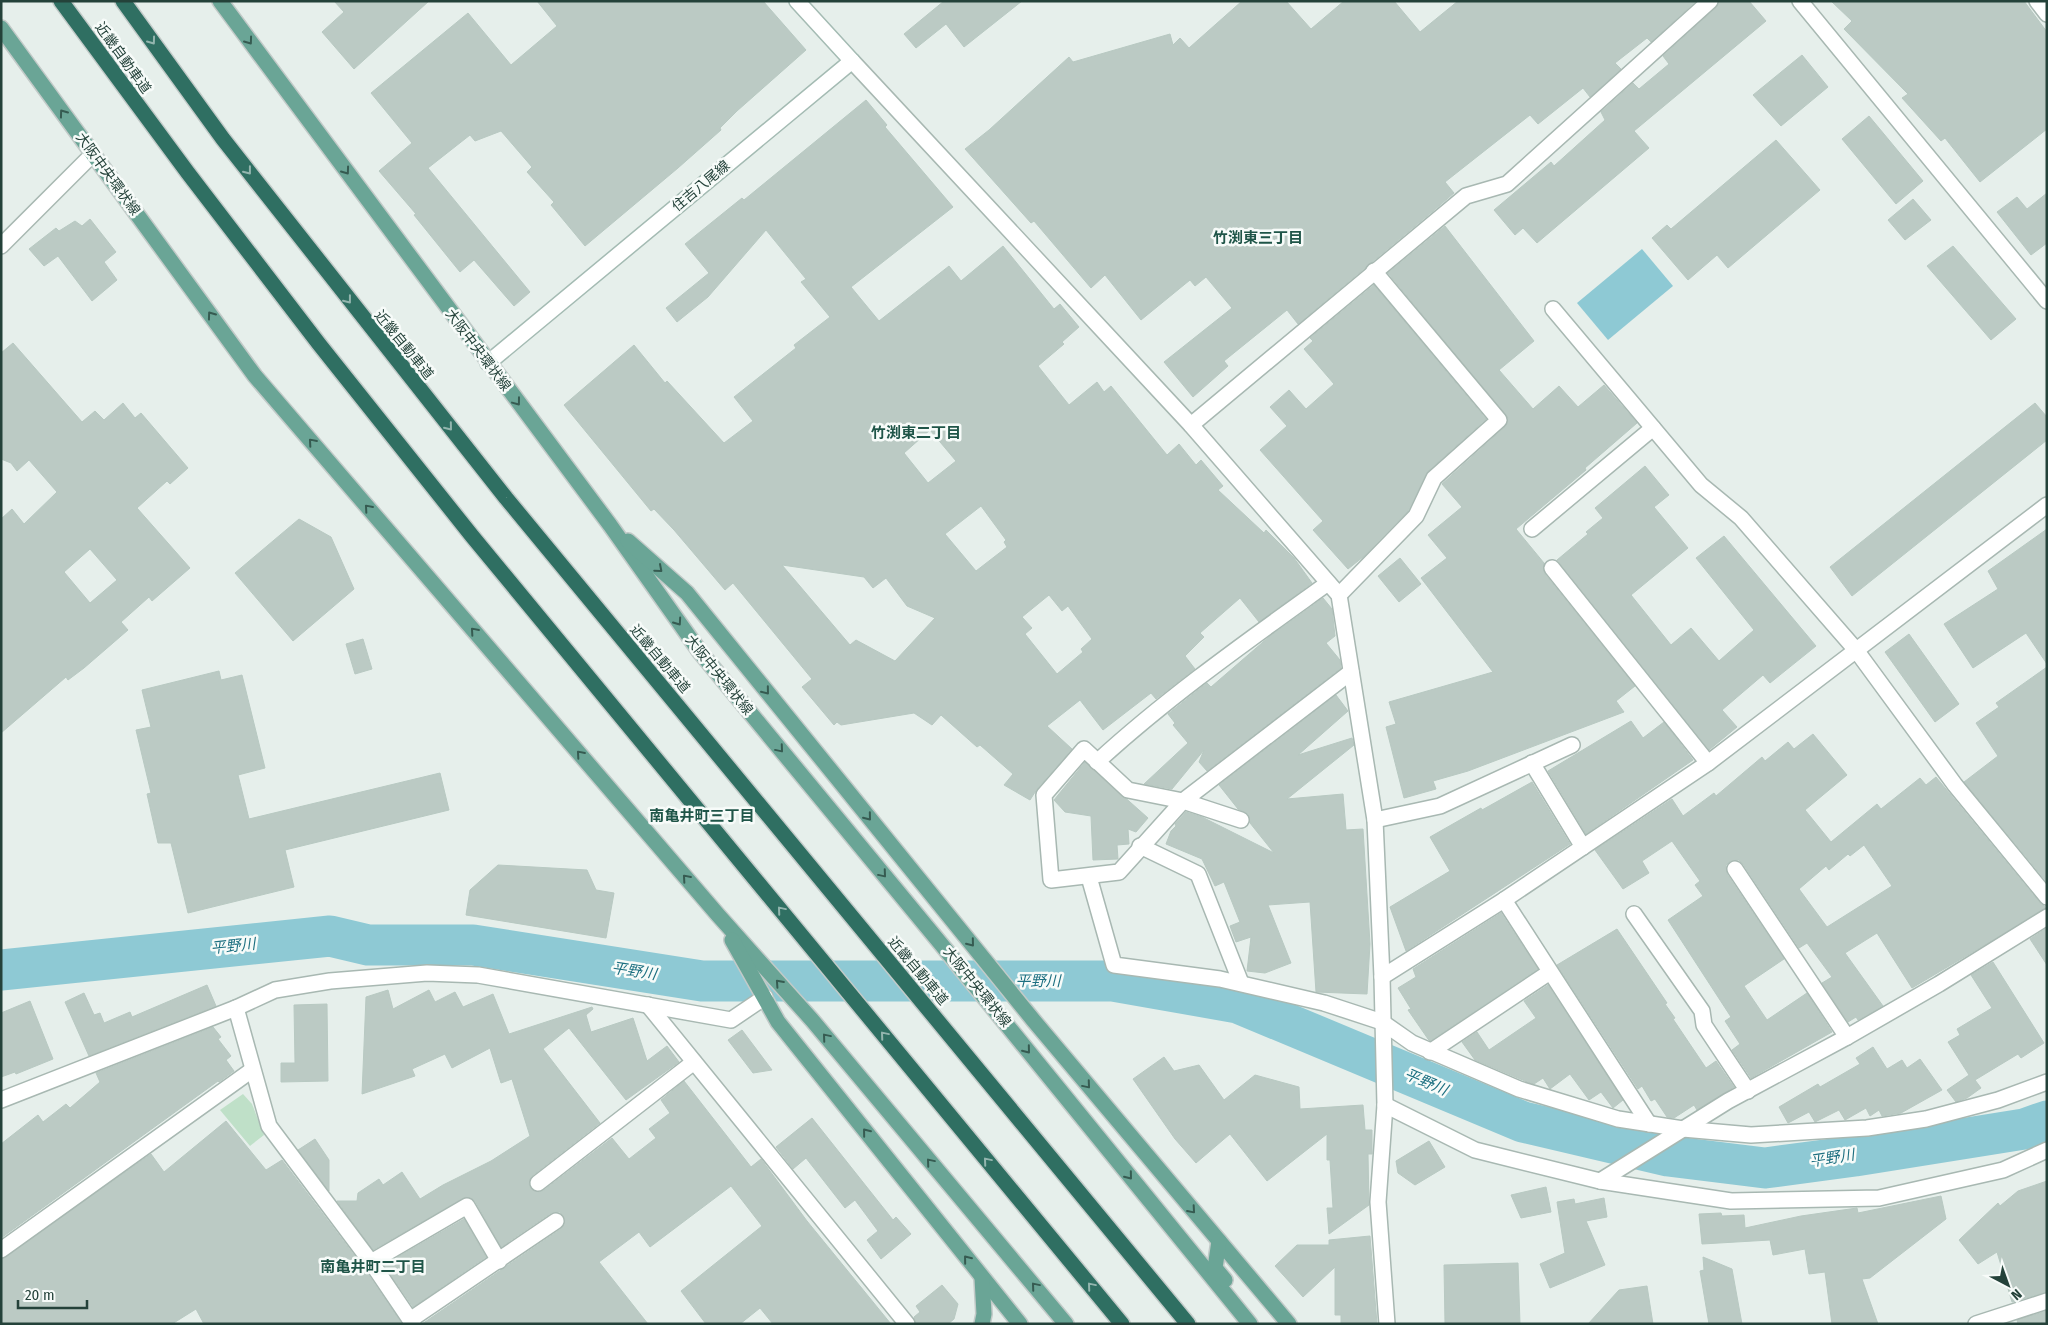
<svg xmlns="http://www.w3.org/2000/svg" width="2048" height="1325" font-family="'Fira Sans Condensed','Noto Sans JP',sans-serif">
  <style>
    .green { fill: #bfe0c8 }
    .water { fill: #8ec9d4 }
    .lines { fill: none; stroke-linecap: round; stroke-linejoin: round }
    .river { stroke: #8ec9d4; stroke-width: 41 }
    .building { fill: #bbcac4; stroke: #b8c9c2; fill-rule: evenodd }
    .minor-casing { stroke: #a8b8b2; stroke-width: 18 }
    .secondary-casing { stroke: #a4bbb3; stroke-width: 18 }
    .primary-casing { stroke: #c2cac8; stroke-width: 18 }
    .motorway-casing { stroke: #c2cac8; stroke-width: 18 }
    .minor { stroke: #fff; stroke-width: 15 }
    .secondary { stroke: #fff; stroke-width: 15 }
    .primary { stroke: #6aa596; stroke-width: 15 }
    .motorway { stroke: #2f6f62; stroke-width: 15 }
    .oneway { stroke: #93b5ae }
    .oneway2 { stroke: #365b51 }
    .labels { text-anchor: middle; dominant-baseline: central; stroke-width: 5; stroke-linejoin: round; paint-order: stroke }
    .street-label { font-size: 14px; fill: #24423a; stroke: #f7fbf9 }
    .neighbourhood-label { font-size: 15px; font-weight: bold; fill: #1f5548; stroke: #f7fbf9 }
    .water-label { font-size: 15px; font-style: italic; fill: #1c6f80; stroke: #f7fbf9 }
  </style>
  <rect width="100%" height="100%" fill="#e6efeb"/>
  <path class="green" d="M243 1094 252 1104 264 1135 250 1146 220 1110Z"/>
  <path class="water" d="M1642 249 1673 286 1608 340 1577 303Z"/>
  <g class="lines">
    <path class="river" d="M1 970 330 936 368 945H473L702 981H1113L1238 1003 1523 1122 1668 1156 1765 1168 1855 1156 2024 1129 2047 1121"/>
  </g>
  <g class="building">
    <path d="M334 1H429L354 69 322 32 344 12Z"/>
    <path d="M537 1H763L806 50 737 111 720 128 721 130 678 168 585 246 551 205 554 202 527 172 532 167 501 131 475 141 470 135 428 168 530 292 514 306 474 260 460 272 414 215 416 214 379 171 412 143 371 93 468 13 511 65 557 26Z"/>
    <path d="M944 1H1022L964 47 946 24 916 48 904 34Z"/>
    <path d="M1242 1H1286L1311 29 1344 1H1394L1420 32 1458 1H1696L1651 42 1647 38 1615 63 1621 69 1590 97 1583 88 1538 124 1530 115 1445 182 1454 193 1433 211 1298 324 1287 310 1224 361 1228 366 1193 397 1164 362 1232 308 1206 277 1195 286 1190 280 1141 320 1105 275 1091 288 1034 221 1031 223 965 149 989 130 1069 57 1073 62 1170 34 1173 45 1180 38 1189 48Z"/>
    <path d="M1719 1H1749L1766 21 1634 131 1649 148 1537 243 1523 228 1515 235 1494 210 1551 162 1554 166 1605 120 1601 112 1633 83 1639 89 1669 64 1663 56 1716 8Z"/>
    <path d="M1831 1H2024L2047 32V129L1980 182 1945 138 1941 141 1902 98 1908 94 1844 29 1852 21Z"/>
    <path d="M1802 55 1828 87 1781 126 1753 95Z"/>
    <path d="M866 100 887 125 885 127 953 207 851 287 879 321 949 266 961 281 1003 246 1054 309 1060 304 1079 327 1062 342 1064 344 1038 366 1069 405 1097 382 1104 392 1111 386 1167 455 1179 444 1196 465 1201 460 1223 486 1218 490 1264 533 1266 530 1294 558 1312 583 1259 622 1240 598 1200 633 1204 637 1185 656 1195 669 1156 699 1151 693 1103 730 1080 700 1047 726 1072 749 1037 789 1030 800 1004 785 1013 774 980 745 977 747 941 715 932 725 914 713 841 725 837 722 834 725 802 687 812 679 733 583 725 590 674 530 654 509 651 511 564 405 634 345 665 383 667 381 724 443 753 421 734 397 796 348 794 345 830 317 801 282 806 279 766 230 708 297 677 322 666 308 709 273 685 244 742 198 744 200ZM930 430 956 461 928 483 904 453ZM981 506 1006 540 1004 542 1007 547 976 571 945 534ZM782 565 864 577 873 588 886 578 907 606 935 618 895 661 856 640 850 645ZM1049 595 1062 611 1068 606 1092 639 1081 649 1083 652 1057 674 1025 634 1032 628 1022 617Z"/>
    <path d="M1869 116 1923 181 1896 204 1842 139Z"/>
    <path d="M1776 140 1820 190 1728 268 1717 255 1688 280 1652 238 1667 225 1671 229Z"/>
    <path d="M2047 193V243L2031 255 1997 212 2017 197 2027 209Z"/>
    <path d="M1913 199 1931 220 1905 240 1888 220Z"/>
    <path d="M90 219 116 252 104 262 117 280 92 301 58 256 44 266 29 249 56 228 59 231 75 221 82 226Z"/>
    <path d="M1445 226 1534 341 1499 370 1533 409 1559 386 1578 407 1604 385 1637 423 1585 468 1586 470 1516 529 1544 563 1545 574 1635 686 1616 701 1624 712 1468 771 1433 781 1436 789 1404 798 1386 727 1396 724 1389 702 1493 672 1421 578 1447 558 1428 535 1462 507 1442 484 1505 427 1508 418 1388 273Z"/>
    <path d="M1953 246 2016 319 1991 340 1927 266Z"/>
    <path d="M1374 285 1486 419 1428 471 1408 511 1363 557 1348 569 1313 530 1323 521 1260 450 1287 426 1270 407 1289 390 1306 409 1334 384 1304 349 1313 341 1310 338Z"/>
    <path d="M13 343 82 422 95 411 104 420 123 403 135 418 141 413 188 468 170 484 167 481 137 508 190 568 152 601 149 597 121 622 128 630 84 668 68 680 66 677 1 733V519L12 509 24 524 57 492 29 460 17 471 11 463 1 459V353ZM90 549 117 580 90 603 64 572Z"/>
    <path d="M2035 403 2047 417V440L1852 596 1830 567Z"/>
    <path d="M1645 466 1669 495 1654 507 1688 548 1631 595 1671 645 1691 628 1719 661 1754 630 1696 558 1724 536 1816 646 1770 683 1763 675 1722 710 1737 727 1709 750 1557 560 1588 534 1586 532 1603 518 1595 508Z"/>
    <path d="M299 519 331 537 354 589 293 641 235 573Z"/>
    <path d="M2047 529V664L2026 633 1973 668 1944 624 1998 589 1988 571Z"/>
    <path d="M1400 558 1421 584 1399 602 1378 576Z"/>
    <path d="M1323 598 1332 609 1335 636 1326 643 1340 660 1341 668 1207 771 1199 762 1204 750 1172 789 1144 784 1188 743 1173 725 1175 723 1168 714 1207 683 1211 687 1270 636Z"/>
    <path d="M1909 634 1959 704 1935 722 1885 652Z"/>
    <path d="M363 639 372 669 355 674 346 644Z"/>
    <path d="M2047 667V882L1964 782 1998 756 1976 723 1999 707 1996 703Z"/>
    <path d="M219 671 221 680 242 675 265 768 238 775 249 819 440 773 449 810 285 850 294 887 188 913 171 843H158L147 794 151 793 136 730 151 727 142 690Z"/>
    <path d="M1336 695 1348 711 1298 755 1352 738 1354 745 1287 799 1343 794 1346 830 1363 829 1370 944 1367 994 1316 992 1310 902 1268 905 1291 963 1265 973 1247 971 1251 937 1236 942 1230 926 1240 922 1224 882 1215 886 1202 859 1166 844 1171 831 1176 826 1175 824 1186 812 1202 817 1274 853 1250 823 1248 814 1238 809 1219 785Z"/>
    <path d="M1631 721 1643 738 1664 722 1693 760 1586 834 1548 771Z"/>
    <path d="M1813 734 1847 775 1805 810 1831 842 1877 804 1881 809 1920 778 1926 785 1936 777 2040 903 2047 908 1912 988 1877 933 1845 953 1883 1006 1858 1020 1856 1017 1848 1022 1822 983 1832 977 1807 943 1799 948 1743 864 1739 860 1730 861 1726 865 1727 874 1784 959 1744 986 1767 1020 1807 993 1832 1032 1751 1078 1732 1050 1740 1044 1725 1021 1731 1017 1668 920 1703 896 1695 885 1700 881 1672 841 1642 861 1649 873 1623 889 1595 850 1672 799 1683 816 1714 793 1716 796 1762 757 1765 761 1788 742 1794 749ZM1864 845 1892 886 1827 927 1799 889 1826 866 1829 870 1848 854 1850 856Z"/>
    <path d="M1085 762 1148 818 1136 832 1128 829 1129 844 1117 845 1118 859 1093 860 1091 816 1065 812 1054 800Z"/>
    <path d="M1532 782 1570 844 1406 951 1390 907 1450 871 1430 837 1481 808 1482 810Z"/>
    <path d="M498 865 587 870 596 890 614 893 606 938 466 915 470 890Z"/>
    <path d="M1501 913 1538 969 1430 1041 1428 1039 1408 1010 1411 1009 1398 988 1416 977 1413 969Z"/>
    <path d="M2047 928V965L2030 939Z"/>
    <path d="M1617 929 1667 1003 1665 1004 1675 1018 1673 1019 1706 1068 1716 1061 1734 1087 1697 1110 1694 1105 1674 1118 1667 1117 1655 1099 1651 1101 1642 1086 1638 1089 1557 965Z"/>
    <path d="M1993 962 2044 1043 2021 1058 2018 1054 1975 1080 1981 1088 1967 1098 1956 1102 1947 1090 1969 1075 1948 1042 1960 1035 1957 1029 1992 1008 1971 975Z"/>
    <path d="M207 985 216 1006 89 1056 65 1002 84 993 94 1015 100 1013 104 1023 130 1012 132 1017Z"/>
    <path d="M1548 985 1623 1100 1613 1108 1601 1092 1589 1100 1570 1074 1550 1089 1543 1078 1534 1084 1525 1081 1475 1060 1462 1042 1477 1032 1489 1050 1536 1018 1524 1001Z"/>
    <path d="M388 990 393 1009 429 990 435 1002 455 992 463 1007 493 994 509 1034 592 1007 593 1009 586 1015 591 1032 633 1018 647 1061 667 1046 679 1062 626 1100 569 1028 543 1049 600 1123 532 1176 529 1184 531 1189 539 1192 544 1190 612 1138 629 1159 656 1138 649 1129 670 1113 661 1100 684 1081 751 1167 761 1159 807 1221 891 1324H773L760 1308 740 1324H706L681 1291 762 1226 731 1186 650 1247 639 1232 599 1262 648 1324H422L561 1229 565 1220 560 1212 551 1213 501 1247 475 1201 466 1197 373 1250 337 1201H357L358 1193 379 1179 383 1185 402 1172 420 1199 443 1185 491 1161 530 1136 512 1079 501 1083 490 1048 452 1068 445 1054 412 1069 415 1076 362 1094 366 997Z"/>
    <path d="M30 1001 53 1059 16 1074 15 1072 1 1077V1013Z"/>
    <path d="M327 1004 328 1081 281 1082V1063H295L294 1005Z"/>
    <path d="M213 1027 221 1037 218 1039 231 1056 226 1060 234 1071 219 1082 218 1081 1 1238V1144L38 1115 43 1122 66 1104 70 1108 100 1082 96 1073Z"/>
    <path d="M742 1030 772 1070 753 1073 728 1040Z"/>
    <path d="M1873 1047 1887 1069 1902 1060 1907 1068 1920 1059 1942 1090 1901 1113 1882 1116 1879 1110 1870 1116 1866 1108 1845 1120 1839 1110 1815 1122 1809 1112 1788 1123 1779 1107 1818 1084 1820 1087 1860 1064 1856 1058Z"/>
    <path d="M1164 1057 1174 1071 1199 1065 1224 1100 1255 1075 1299 1087 1300 1109 1363 1105 1365 1130H1372V1154H1368L1369 1205 1329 1234 1327 1208H1333L1330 1160H1327V1134L1267 1181 1230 1134 1196 1163 1175 1139 1133 1079Z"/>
    <path d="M812 1118 893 1220 896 1217 911 1234 881 1259 867 1240 878 1231 855 1200 845 1208 806 1158 793 1169 776 1147Z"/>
    <path d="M226 1121 266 1170 282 1160 363 1267 402 1324H204L196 1309 172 1324H1V1259L151 1154 164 1172Z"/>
    <path d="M315 1139 329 1160V1191L298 1150Z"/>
    <path d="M1429 1141 1445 1167 1415 1185 1398 1173 1396 1161Z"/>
    <path d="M2047 1181V1292L2012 1302 1997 1252 1978 1264 1959 1240 1998 1203 2000 1206 2018 1191Z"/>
    <path d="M1546 1187 1551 1212 1521 1218 1511 1195Z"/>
    <path d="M1941 1196 1946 1219 1870 1278 1862 1279 1878 1324H1832L1825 1272 1809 1274 1805 1249 1773 1255 1770 1240 1702 1244 1699 1214 1721 1213 1722 1216 1744 1215 1745 1228 1801 1216 1857 1208 1858 1213Z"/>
    <path d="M1604 1198 1607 1217 1586 1221 1605 1265 1550 1288 1540 1264 1565 1253 1557 1202 1574 1199 1575 1204Z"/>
    <path d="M464 1219 486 1257 413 1307 384 1265Z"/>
    <path d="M1370 1236 1377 1324H1341V1315H1335V1267L1303 1297 1275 1266 1297 1245H1329V1240Z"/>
    <path d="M1703 1257 1732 1269 1742 1324H1709L1700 1271 1704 1270Z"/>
    <path d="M1518 1263 1520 1324H1445L1444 1265Z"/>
    <path d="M942 1285 958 1304 954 1319 948 1324H916L914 1317 920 1312 916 1306Z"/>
    <path d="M1647 1286 1653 1324H1588L1619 1290Z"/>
    <path d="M2047 1311V1324H2018L2017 1320Z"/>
  </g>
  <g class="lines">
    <defs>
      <g id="minor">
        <path d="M1800 1 2047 301"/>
        <path d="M2037 1 2047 14"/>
        <path d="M852 61 1191 425 1339 595 1375 820 1382 977 1385 1105 1378 1202 1387 1324"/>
        <path d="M1 246 93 154"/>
        <path d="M1553 309 1701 485 1741 518 1856 650 1955 785 2047 897"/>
        <path d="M1191 425 1466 196 1507 184 1710 1"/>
        <path d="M1532 529 1653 428"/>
        <path d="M1552 568 1708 763"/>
        <path d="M1339 595 1416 516 1434 478 1499 420 1374 271"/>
        <path d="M1097 762C1169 696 1249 640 1328 583"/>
        <path d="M1532 763 1583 847"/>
        <path d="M1241 820 1183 801 1128 790 1084 749 1044 795 1051 880 1119 872 1183 801 1351 672"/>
        <path d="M1375 820 1440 806 1572 745"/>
        <path d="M1140 846 1198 874 1241 983"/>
        <path d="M1735 869 1847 1037"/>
        <path d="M1089 877 1114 965 1220 979 1324 1003 1382 1022 1412 1043 1519 1089 1618 1119 1683 1129 1751 1135 1867 1128 1926 1119 1998 1100 2047 1082"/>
        <path d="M1504 900 1649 1124"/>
        <path d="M1634 914 1702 1011 1704 1025 1748 1091"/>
        <path d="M1382 977 1504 900 1708 763 2047 505"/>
        <path d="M648 1005 907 1324"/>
        <path d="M236 1008 269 1126 371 1262 413 1324"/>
        <path d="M1430 1052 1550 972"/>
        <path d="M1 1100 236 1008 275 990 330 981 427 973 478 975 731 1020 765 997"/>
        <path d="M1385 1105 1475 1150 1600 1181 1731 1201 1879 1198 2003 1170 2047 1150"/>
        <path d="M1600 1181 1728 1101 1847 1037 1939 984 2047 917"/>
        <path d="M538 1183 694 1062"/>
        <path d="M1 1250 252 1070"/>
        <path d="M371 1262 467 1206 499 1261"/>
        <path d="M410 1320 556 1221"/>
        <path d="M1976 1324 2047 1301"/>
      </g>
      <path id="secondary" d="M488 363 852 61 797 1"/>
      <g id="primary">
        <path d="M220 1 610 525 700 652 941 944 1250 1324"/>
        <path d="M1 28 255 376 718 915 812 1020 1066 1324"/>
        <path d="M628 541 687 593 1034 1021 1289 1324"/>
        <path d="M732 940 778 1022 1020 1324"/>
        <path d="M1219 1241 1215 1268 1225 1280"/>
        <path d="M982 1324 984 1314 982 1278"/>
      </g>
      <g id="motorway">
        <path d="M61 1 188 173 319 344 472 536 1122 1324"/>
        <path d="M123 1 223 139 506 498 1188 1324"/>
      </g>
    </defs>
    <use href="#minor" class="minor-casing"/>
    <use href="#secondary" class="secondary-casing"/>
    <use href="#primary" class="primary-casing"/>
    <use href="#motorway" class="motorway-casing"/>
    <use href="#minor" class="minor"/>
    <use href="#secondary" class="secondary"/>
    <use href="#primary" class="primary"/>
    <use href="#motorway" class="motorway"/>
  </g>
  <defs><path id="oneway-chevron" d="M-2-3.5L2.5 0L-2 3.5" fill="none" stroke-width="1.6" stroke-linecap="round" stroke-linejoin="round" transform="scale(1.25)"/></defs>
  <g class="oneway">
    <use href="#oneway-chevron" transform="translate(152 41) rotate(54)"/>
    <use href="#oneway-chevron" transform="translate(248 171) rotate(52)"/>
    <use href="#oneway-chevron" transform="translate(348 300) rotate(52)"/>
    <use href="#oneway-chevron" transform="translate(449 427) rotate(51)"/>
    <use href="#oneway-chevron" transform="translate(781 910) rotate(-130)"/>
    <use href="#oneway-chevron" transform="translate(884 1035) rotate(-130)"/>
    <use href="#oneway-chevron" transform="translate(987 1161) rotate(-130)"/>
    <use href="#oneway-chevron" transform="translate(1091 1286) rotate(-130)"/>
  </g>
  <g class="oneway2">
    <use href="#oneway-chevron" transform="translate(249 41) rotate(54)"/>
    <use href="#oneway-chevron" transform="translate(63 113) rotate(-126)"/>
    <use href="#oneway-chevron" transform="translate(346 171) rotate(54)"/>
    <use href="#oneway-chevron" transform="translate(211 315) rotate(-126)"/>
    <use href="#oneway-chevron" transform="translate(517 402) rotate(53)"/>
    <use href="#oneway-chevron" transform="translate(312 442) rotate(-131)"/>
    <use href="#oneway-chevron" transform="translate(368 508) rotate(-131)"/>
    <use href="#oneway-chevron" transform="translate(659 569) rotate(41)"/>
    <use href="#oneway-chevron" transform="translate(678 622) rotate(55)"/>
    <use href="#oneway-chevron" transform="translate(474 631) rotate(-131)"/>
    <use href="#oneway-chevron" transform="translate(766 691) rotate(51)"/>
    <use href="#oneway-chevron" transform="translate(780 749) rotate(50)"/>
    <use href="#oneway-chevron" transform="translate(580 754) rotate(-131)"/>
    <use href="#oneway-chevron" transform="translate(868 817) rotate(51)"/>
    <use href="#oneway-chevron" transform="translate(883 874) rotate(50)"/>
    <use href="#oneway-chevron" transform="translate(686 878) rotate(-131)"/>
    <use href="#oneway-chevron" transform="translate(971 943) rotate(51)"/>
    <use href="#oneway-chevron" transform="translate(779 983) rotate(-132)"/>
    <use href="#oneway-chevron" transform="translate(826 1037) rotate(-130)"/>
    <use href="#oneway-chevron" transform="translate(1027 1050) rotate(51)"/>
    <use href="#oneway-chevron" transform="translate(1087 1085) rotate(50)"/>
    <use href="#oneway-chevron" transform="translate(866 1132) rotate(-129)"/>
    <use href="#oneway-chevron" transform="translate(930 1162) rotate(-130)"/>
    <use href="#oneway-chevron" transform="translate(1129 1176) rotate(51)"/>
    <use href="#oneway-chevron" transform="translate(1192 1210) rotate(49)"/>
    <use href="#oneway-chevron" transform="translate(967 1259) rotate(-129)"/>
    <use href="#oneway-chevron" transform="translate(1035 1286) rotate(-130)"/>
  </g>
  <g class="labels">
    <g class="street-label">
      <text transform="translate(123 58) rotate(54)">近畿自動車道</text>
      <text transform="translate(108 174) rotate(54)">大阪中央環状線</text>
      <text transform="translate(701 186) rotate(-40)">住吉八尾線</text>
      <text transform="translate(404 345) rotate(51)">近畿自動車道</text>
      <text transform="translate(478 350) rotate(53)">大阪中央環状線</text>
      <text transform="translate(660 659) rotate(50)">近畿自動車道</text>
      <text transform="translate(719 675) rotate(51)">大阪中央環状線</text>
      <text transform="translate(918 971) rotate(50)">近畿自動車道</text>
      <text transform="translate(977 987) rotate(51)">大阪中央環状線</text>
    </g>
    <g class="neighbourhood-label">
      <text x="1258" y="238">竹渕東三丁目</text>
      <text x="916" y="433">竹渕東二丁目</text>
      <text x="702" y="816">南亀井町三丁目</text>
      <text x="373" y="1267">南亀井町二丁目</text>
    </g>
    <g class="water-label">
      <text transform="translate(233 946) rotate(-6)">平野川</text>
      <text transform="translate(634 971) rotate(9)">平野川</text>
      <text x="1038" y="981">平野川</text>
      <text transform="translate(1426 1082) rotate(23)">平野川</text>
      <text transform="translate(1832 1158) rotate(-9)">平野川</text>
    </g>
  </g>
  <rect width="2048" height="1325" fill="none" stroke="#24423a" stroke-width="5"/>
  <g transform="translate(2008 1285) rotate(139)" stroke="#f7fbf9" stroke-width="4" paint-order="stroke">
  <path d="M0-4L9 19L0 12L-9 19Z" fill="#24423a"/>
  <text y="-8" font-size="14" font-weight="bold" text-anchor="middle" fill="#24423a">N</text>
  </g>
  <path d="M18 1300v8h69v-8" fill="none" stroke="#24423a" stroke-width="2.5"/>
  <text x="25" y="1300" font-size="15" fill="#24423a" stroke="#f7fbf9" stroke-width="4" paint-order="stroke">20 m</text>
</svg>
